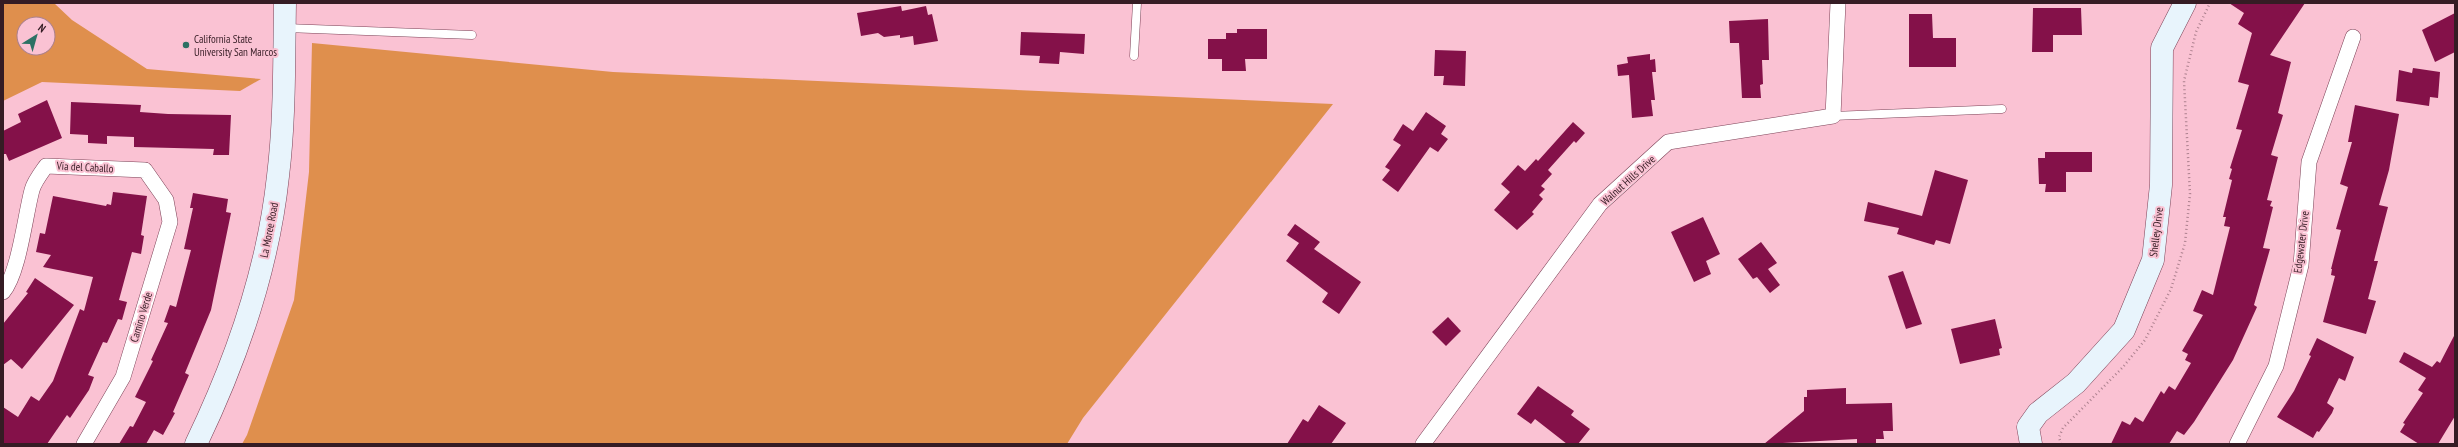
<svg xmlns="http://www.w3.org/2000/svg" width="2458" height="447" font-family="'PT Sans Narrow',sans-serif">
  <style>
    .green { fill: #df8f4d; fill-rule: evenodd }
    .building { fill: #841149 }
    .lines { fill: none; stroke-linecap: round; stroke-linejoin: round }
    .lane-casing { stroke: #7c4257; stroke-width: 9 }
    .street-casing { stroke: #7c4257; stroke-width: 16 }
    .secondary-casing { stroke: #7c4257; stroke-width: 23 }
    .path { stroke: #ad818f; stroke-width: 2.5; stroke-dasharray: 1 3; stroke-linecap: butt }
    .lane { stroke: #fff; stroke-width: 8 }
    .street { stroke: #fff; stroke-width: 15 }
    .secondary { stroke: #e8f4fc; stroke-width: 22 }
    .poi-dot { fill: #2d7164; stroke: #fac2d3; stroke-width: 1.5 }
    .labels { text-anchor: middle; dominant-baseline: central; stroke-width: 4; stroke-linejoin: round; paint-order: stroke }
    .poi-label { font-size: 11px; fill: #351c24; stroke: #fac2d3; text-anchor: start }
    .street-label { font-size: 11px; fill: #351c24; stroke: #fac2d3 }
  </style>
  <rect width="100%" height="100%" fill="#fac2d3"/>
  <g class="green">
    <path d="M3 3H54L72 20 147 69 261 79 240 91 42 82 3 101ZM24 24H48V48H24Z"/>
    <path d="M312 43 613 72 1333 104 1083 418 1067 444H242L247 435 294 300 309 172Z"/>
  </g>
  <g class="building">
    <path d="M2229 3H2305L2270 55 2291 62 2278 113 2283 115 2271 155 2278 157 2267 200 2272 201 2270 206 2273 207 2263 248 2270 249 2254 305 2257 307 2233 360 2194 422 2184 435 2177 431 2169 444H2111L2122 421 2130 425 2135 417 2143 422 2161 391 2164 394 2169 386 2175 390 2191 363 2185 360 2188 354 2182 351 2203 315 2193 311 2202 290 2213 295 2230 227 2224 226 2226 217H2223L2232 180 2229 179 2232 169 2230 168 2242 130 2236 129 2249 85 2238 82 2252 33 2238 24 2244 13Z"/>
    <path d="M901 6 902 11 926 6 928 15 932 14 938 41 914 45 913 36 900 38V35L884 37 878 33 861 36 857 13Z"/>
    <path d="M2033 8H2081L2082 35H2053V52H2032Z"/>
    <path d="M2455 13V52L2435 62 2422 30Z"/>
    <path d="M1909 14H1932L1933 38H1956V67H1909Z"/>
    <path d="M1768 19 1769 60H1762L1763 84 1760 85 1761 98H1742L1739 43H1730L1729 21Z"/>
    <path d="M1237 29H1267V59H1245L1246 71H1222V59H1208V39H1226V33H1237Z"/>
    <path d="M1021 32 1085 34 1084 54 1060 52 1059 64 1039 63 1040 56 1020 55Z"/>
    <path d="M1435 50 1466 51 1465 86 1443 85 1444 76H1434Z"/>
    <path d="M1650 54V60L1655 59 1656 72H1652L1655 100H1651L1653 116 1632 118 1629 75 1618 76 1617 65 1628 63 1627 57Z"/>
    <path d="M2413 68 2440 72 2438 98 2430 97 2429 106 2396 101 2399 70 2412 73Z"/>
    <path d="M47 100 62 138 9 161 6 154H3V131L21 122 18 114Z"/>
    <path d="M71 102 141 105 140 112 168 114 231 115 229 155H213L214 149 134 147V137L107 136V144L88 143V135L70 134Z"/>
    <path d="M2355 105 2399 114 2389 170 2379 205 2388 207 2376 253 2374 261H2378L2368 299 2376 301 2366 334 2323 322 2335 276 2331 275 2332 269H2331L2341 230 2336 229 2348 187 2340 184 2352 142H2348Z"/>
    <path d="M1426 112 1446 126 1441 134 1448 139 1438 152 1430 147 1398 192 1382 180 1390 170 1385 167 1401 145 1393 140 1403 124 1413 131Z"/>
    <path d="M1573 122 1585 133 1576 143 1574 141 1548 170 1552 174 1541 186 1545 189 1539 195 1543 199 1532 212 1534 214 1517 230 1494 210 1510 192 1501 184 1518 165 1525 171 1536 159 1538 161Z"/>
    <path d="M2045 152H2092V172H2066V192H2045L2046 184H2039L2038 158H2045Z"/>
    <path d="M1935 170 1968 180 1950 244 1936 240 1934 245 1897 234 1899 228 1864 221 1868 202 1922 216Z"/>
    <path d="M113 192 147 196 141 235 144 236 141 254 132 252 119 300 127 302 122 320 118 319 107 343 103 342 88 375 94 377 89 390 70 418 67 415 47 444H3V407L18 417 31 396 39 401 53 381 80 309 84 311 93 277 43 267 51 255 36 252 40 233 45 234 53 196 106 206 107 204 111 205Z"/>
    <path d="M193 193 228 199 226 212 231 213 211 310 185 373 189 375 173 412 175 413 163 435 154 430 146 444H119L130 426 133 427 146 402 135 397 153 361 151 360 168 323 164 322 170 305 176 307 191 250 184 249 193 208H190Z"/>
    <path d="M1703 217 1720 254 1706 261 1711 274 1694 282 1671 232Z"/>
    <path d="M1295 224 1320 242 1314 249 1361 282 1339 314 1322 302 1328 293 1286 261 1299 243 1287 235Z"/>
    <path d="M1761 242 1777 263 1768 269 1780 285 1770 293 1757 277 1753 279 1738 259Z"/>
    <path d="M1903 271 1922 324 1906 329 1888 276Z"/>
    <path d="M35 278 74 305 22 369 11 359 3 365V324L28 293 26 292Z"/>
    <path d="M1448 317 1461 331 1446 346 1432 332Z"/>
    <path d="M1995 319 2002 348 1999 349 2000 355 1960 364 1951 329Z"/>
    <path d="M2455 334V416L2438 444H2419L2400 432 2405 424 2403 423 2423 393 2418 390 2426 378 2399 362 2404 352 2432 367 2437 361 2440 363Z"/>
    <path d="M2317 338 2354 357 2345 381 2339 378 2327 403 2334 408 2332 413 2319 432 2317 431 2313 438 2277 417 2294 391 2311 356 2309 355Z"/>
    <path d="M1538 386 1574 411 1571 415 1590 429 1578 444H1567L1535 419 1531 424 1517 414Z"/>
    <path d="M1846 388V404L1892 403 1893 431H1883L1884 439H1876V444H1857V439L1764 444 1804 411V397H1807V390Z"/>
    <path d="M1319 405 1346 423 1331 444H1287L1303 419 1308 422Z"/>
  </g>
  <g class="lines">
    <defs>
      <g id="lane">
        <path d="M286 28 472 35"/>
        <path d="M1134 56 1137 3"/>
        <path d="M1833 116 2002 109"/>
      </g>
      <g id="street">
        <path d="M3 292C19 273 25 216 32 190 34 182 41 173 46 166L145 170 166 200 170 222 123 377 84 444"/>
        <path d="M1423 444 1600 204 1668 142 1833 116 1838 3"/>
        <path d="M2237 444 2276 366 2301 265 2309 162 2353 37"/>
      </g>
      <g id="secondary">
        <path d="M196 444C237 359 268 270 278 176 285 119 284 60 285 3"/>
        <path d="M2031 444 2028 427 2038 413 2076 383 2124 330 2153 260 2161 185 2162 48 2185 3"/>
      </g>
    </defs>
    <use href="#lane" class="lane-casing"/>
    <use href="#street" class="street-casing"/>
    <use href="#secondary" class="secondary-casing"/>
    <path class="path" d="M2061 444 2059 437 2063 428 2123 367 2145 340 2171 289 2185 243 2190 194 2184 81 2196 32 2210 3"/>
    <use href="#lane" class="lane"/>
    <use href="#street" class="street"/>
    <use href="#secondary" class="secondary"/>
  </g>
  <circle class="poi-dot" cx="186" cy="45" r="4"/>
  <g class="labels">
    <g class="poi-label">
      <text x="194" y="39">California State<tspan x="194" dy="13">University San Marcos</tspan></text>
    </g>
    <g class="street-label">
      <text transform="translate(85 167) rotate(3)">Via del Caballo</text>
      <text transform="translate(1628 180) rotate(-42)">Walnut Hills Drive</text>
      <text transform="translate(269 230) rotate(-79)">La Moree Road</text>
      <text transform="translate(2156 232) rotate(-83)">Shelley Drive</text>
      <text transform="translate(2301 242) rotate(-83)">Edgewater Drive</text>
      <text transform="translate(141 317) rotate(-73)">Camino Verde</text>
    </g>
  </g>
  <rect width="2458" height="447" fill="none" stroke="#351c24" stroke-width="8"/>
  <g transform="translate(36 36) rotate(37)"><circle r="19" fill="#fac2d3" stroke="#ab808d"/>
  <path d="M0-3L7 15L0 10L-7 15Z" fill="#2d7164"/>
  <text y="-6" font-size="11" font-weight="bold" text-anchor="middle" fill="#351c24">N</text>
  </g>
</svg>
